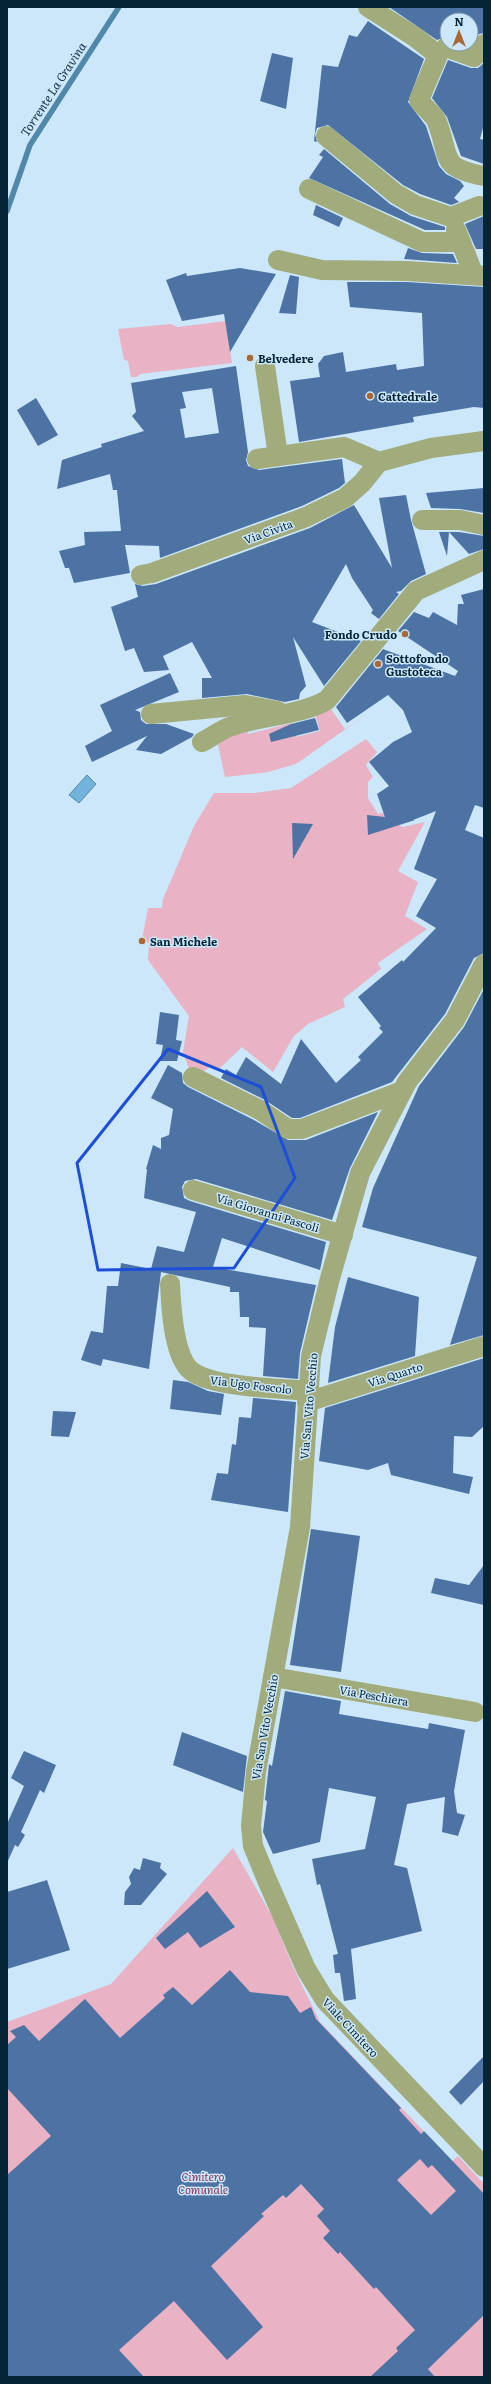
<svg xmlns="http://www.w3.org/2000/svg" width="491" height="2384" font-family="Literata,serif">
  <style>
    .green { fill: #e9b2c5 }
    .water { fill: #71b3db; stroke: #5188aa }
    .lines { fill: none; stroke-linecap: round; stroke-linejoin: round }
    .stream { stroke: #5188aa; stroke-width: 5.5 }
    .building { fill: #4d72a4; fill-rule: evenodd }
    .minor { stroke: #a2ab7b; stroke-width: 20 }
    .marked { fill: none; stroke: #1d4ed8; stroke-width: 3; stroke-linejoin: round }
    .poi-dot { fill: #ab6835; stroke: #cbe7f9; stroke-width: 1.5 }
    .labels { text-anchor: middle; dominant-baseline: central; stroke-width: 3; stroke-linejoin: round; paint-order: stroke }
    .poi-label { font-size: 11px; font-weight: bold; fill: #052536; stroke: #cbe7f9; text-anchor: start }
    .street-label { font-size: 11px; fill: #052536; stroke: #cbe7f9 }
    .park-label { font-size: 11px; font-style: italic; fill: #883559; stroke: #cbe7f9 }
    .water-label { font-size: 12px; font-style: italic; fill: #143244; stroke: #cbe7f9 }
  </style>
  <rect width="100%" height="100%" fill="#cbe7f9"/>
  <g class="green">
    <path d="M226 321 232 363 140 374 137 377H131L128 361 124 360 118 329 171 324 177 327Z"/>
    <path d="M328 705 345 729 367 714 296 764 268 772 225 777 218 745 221 740 247 729 248 734 292 723 296 737 320 731 315 714Z"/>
    <path d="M366 739 377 752 366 765 373 777 368 782V798L378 814 391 810 400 826 403 827 425 822 398 871 418 882 405 916 427 929 378 963 381 969 343 999 345 1007 308 1024 294 1036 273 1072 242 1047 220 1068 211 1066 199 1075 189 1069 183 1052 189 1016 148 960 149 943 142 940 148 908H162L163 899 194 826 214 793H255L291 788Z"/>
    <path d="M233 1848 273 1918 294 1969 320 2022 452 2161 458 2156 484 2184V2377H7V2022L111 1984Z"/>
  </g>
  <path class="water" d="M87 775 96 784 79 803 69 795Z"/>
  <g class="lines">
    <path class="stream" d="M7 211 30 145 119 7"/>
  </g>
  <g class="building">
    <path d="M389 7H484V33L479 34 471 42V20H447V36L437 40Z"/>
    <path d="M368 21 424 59 408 102 426 126 439 166 446 174 460 181 464 186 454 198 459 202 451 205 420 194 403 185 328 125 317 128 315 134 317 142 314 141 322 65 338 67 349 35 357 37Z"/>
    <path d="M272 53 293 58 286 109 260 101Z"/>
    <path d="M448 60 471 68H478L484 63V124L480 139 484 140V164L461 156 447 117 432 98Z"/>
    <path d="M324 149 390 204 411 216 445 227V230H425L309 178 323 157 319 155Z"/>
    <path d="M316 205 343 218 339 227 313 215Z"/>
    <path d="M484 216V249H476L465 224Z"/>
    <path d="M408 248 422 253 453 254 457 263 404 259Z"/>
    <path d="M240 268 276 274 230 352 224 314 182 321 166 280 186 273 187 276Z"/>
    <path d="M290 275 299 277 296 314 279 313Z"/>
    <path d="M347 282H407L484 287V408L474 407 413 417 414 422 299 442 290 381 320 377 318 364 324 356 343 352 346 372 396 364 397 370 424 366 422 313 350 307Z"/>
    <path d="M236 366 248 452 246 460 248 466 259 470 342 459 345 483 339 488 302 506 160 558 159 546 125 545 130 573 74 583 69 568H65L59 551 85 545 84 532 121 531 117 490H113L110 474 57 489 62 460 102 447 101 444 144 431 132 416 136 412 131 383ZM212 388 219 433 185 438 180 409 186 408 182 392Z"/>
    <path d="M36 398 58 435 38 446 17 410Z"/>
    <path d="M484 488V513L460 509 431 508 426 493Z"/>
    <path d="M406 495 411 520 426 574 411 581 401 591 396 592 399 594 379 619 371 613 373 610 352 578 346 564 312 622 361 641 324 686 293 637 306 686 300 693 299 699 285 702 247 694 202 698V678H212L192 642 163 656 169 670 144 672 134 648 125 651 111 607 138 597 135 584 143 586 156 584 310 528 354 505 392 568 379 498Z"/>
    <path d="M439 532H459L484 536V549L469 554 449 532 447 556Z"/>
    <path d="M484 589V808L475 805 465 830 484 838V953L474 958 445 1014 392 1082 300 1118H292L265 1100 221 1078 226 1069 236 1075 246 1057 281 1084 301 1039 336 1083 361 1060 358 1057 383 1032 379 1028 381 1026 358 997 402 960 403 962 436 928 416 916 437 879 414 869 436 811 413 820H415L368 835 367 815 385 817 377 794 389 786 369 762 393 742 412 732 403 710 388 695 347 723 336 707 383 649 455 676 458 671 398 631 414 612 429 618 433 612 457 625 458 604H464L461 595Z"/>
    <path d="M170 673 179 692 135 710 140 712 141 720 146 724H166L194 734 192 737 161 754 136 750 147 736 92 762 85 746 112 731 100 705Z"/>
    <path d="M315 718 319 730 271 742 269 734 291 724Z"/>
    <path d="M292 823 313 824 293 859Z"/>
    <path d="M484 989V1335L450 1345 477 1257 362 1227 373 1188 419 1086 464 1027Z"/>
    <path d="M160 1012 179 1015 176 1040 182 1041 177 1061H160L163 1045 156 1044Z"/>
    <path d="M168 1065 182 1073 183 1083 188 1087 254 1120 288 1140H306L378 1112 350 1168 332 1220 196 1179 185 1181 182 1187 184 1198 190 1201 326 1242 320 1270 222 1238 213 1267 316 1285 300 1353 298 1379 263 1376 266 1328 249 1327V1317H240L239 1292H230V1287L161 1272 149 1369 103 1359 101 1366 81 1360 91 1331 103 1333 107 1286H118L121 1263 151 1269 157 1246 184 1252 196 1212 144 1198 147 1169H146L153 1145 161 1149V1138L169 1135 173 1109 151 1098Z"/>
    <path d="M348 1277 419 1297 415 1356 328 1383 335 1327Z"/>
    <path d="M484 1358V1426L472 1437 454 1436 453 1473 473 1477 469 1494 391 1475 388 1463 368 1470 319 1461 325 1408Z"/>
    <path d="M173 1380 188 1382 208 1391 224 1394 221 1415 170 1409Z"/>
    <path d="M253 1398 296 1402 288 1512 211 1500 217 1473 228 1474 232 1444 236 1445 239 1417 251 1418Z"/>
    <path d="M53 1411 76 1412 69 1437 51 1436Z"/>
    <path d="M311 1529 360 1536 341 1672 290 1665Z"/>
    <path d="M484 1565V1605L431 1593 435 1578 469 1585Z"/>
    <path d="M285 1691 341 1701 339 1714 428 1729 429 1723 465 1730 454 1791 457 1813 465 1815 458 1836 442 1832 445 1797 407 1804 394 1865 407 1868 422 1931 351 1949 356 1999 344 2001 340 1973H335L333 1955 338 1954 320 1884 317 1885 312 1859 365 1849 376 1797 329 1788 320 1842 273 1854 263 1832 267 1801 265 1800 269 1764 272 1766Z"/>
    <path d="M182 1732 247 1756 243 1792 173 1765Z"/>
    <path d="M24 1751 56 1765 44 1793 40 1790 21 1832 25 1835 18 1847 15 1845 7 1863V1824L24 1786 11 1778Z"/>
    <path d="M143 1858 161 1863 160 1868 167 1874 141 1905H124L125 1892 131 1884 129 1877 134 1868 140 1870Z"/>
    <path d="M47 1880 70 1950 7 1969V1892Z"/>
    <path d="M207 1891 235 1927 200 1948 188 1932 165 1949 156 1938Z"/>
    <path d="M230 1970 250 1992 288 1996 300 2013 311 2007 316 2019 401 2108 399 2110 421 2134 424 2131 484 2194V2315L428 2369 435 2377H370L398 2351 396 2348 415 2330 376 2287 374 2289 340 2252 338 2254 323 2238 330 2231 317 2216 324 2209 301 2184 286 2198 283 2195 261 2214 264 2216 211 2266 263 2327 227 2360 174 2301 119 2350 144 2377H7V2175L51 2136 7 2088V2045L16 2037 10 2031 24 2025 39 2041 85 1999 120 2038 165 1998 163 1995 173 1987 192 2005ZM420 2159 428 2168 432 2165 456 2191 431 2215 397 2180Z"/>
    <path d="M484 2056V2081L461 2105 449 2092Z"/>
  </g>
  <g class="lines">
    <g class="minor">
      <path d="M368 7 415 37 438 55 419 100C424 108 434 114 437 122 451 158 438 167 484 176"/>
      <path d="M446 47 474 57 484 44"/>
      <path d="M326 136 396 194 415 205 451 217 479 206"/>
      <path d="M309 189 422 242H461"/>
      <path d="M456 230 474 275"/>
      <path d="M278 260 322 270 407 271 484 276"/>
      <path d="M265 366 278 456"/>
      <path d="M257 459 344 447 379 462 431 448 484 441"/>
      <path d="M422 520H460L484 525"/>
      <path d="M141 575 152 573 306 517 345 498 362 483 379 462"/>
      <path d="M151 714 245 705 278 711"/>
      <path d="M202 742C212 737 222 729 232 726 263 715 299 716 327 700L416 591 484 560"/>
      <path d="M484 964 455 1020 407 1082 360 1173 329 1282 311 1356 300 1527 256 1772 251 1826 253 1846 267 1880 306 1969 325 2000 484 2167"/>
      <path d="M193 1077 260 1110 288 1129H302L402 1091"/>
      <path d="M193 1190 343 1235"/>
      <path d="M170 1284C171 1306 173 1352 189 1369 208 1388 281 1388 308 1391"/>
      <path d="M307 1402 484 1346"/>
      <path d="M273 1677 475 1712"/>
    </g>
  </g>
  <path class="marked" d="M168 1049 261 1087 295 1178 234 1268 98 1270 77 1163Z"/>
  <g class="poi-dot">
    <circle cx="250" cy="358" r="4"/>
    <circle cx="370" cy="396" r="4"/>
    <circle cx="405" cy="634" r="4"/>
    <circle cx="378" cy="664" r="4"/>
    <circle cx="142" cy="941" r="4"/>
  </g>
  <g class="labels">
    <g class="poi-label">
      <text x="258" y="358">Belvedere</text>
      <text x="378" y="396">Cattedrale</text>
      <text x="397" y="634" text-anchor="end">Fondo Crudo</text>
      <text x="386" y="658">Sottofondo<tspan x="386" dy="13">Gustoteca</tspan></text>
      <text x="150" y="941">San Michele</text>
    </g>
    <g class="street-label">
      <text transform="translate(268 531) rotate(-20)">Via Civita</text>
      <text transform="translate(268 1212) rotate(17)">Via Giovanni Pascoli</text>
      <text transform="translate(395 1374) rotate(-18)">Via Quarto</text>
      <text transform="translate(251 1384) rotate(7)">Via Ugo Foscolo</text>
      <text transform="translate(308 1406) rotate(-85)">Via San Vito Vecchio</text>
      <text transform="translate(374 1695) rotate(10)">Via Peschiera</text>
      <text transform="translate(264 1727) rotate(-80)">Via San Vito Vecchio</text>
      <text transform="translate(351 2027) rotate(47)">Viale Cimitero</text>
    </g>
    <g class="park-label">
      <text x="203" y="2176">Cimitero<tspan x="203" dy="13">Comunale</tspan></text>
    </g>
    <g class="water-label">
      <text transform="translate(53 89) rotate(-57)">Torrente La Gravina</text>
    </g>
  </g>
  <rect width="491" height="2384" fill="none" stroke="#052536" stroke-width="16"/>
  <g transform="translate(459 32)"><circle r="19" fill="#cbe7f9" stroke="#7c99ab"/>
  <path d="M0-3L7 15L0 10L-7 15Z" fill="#ab6835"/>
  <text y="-6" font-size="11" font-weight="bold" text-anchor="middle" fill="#052536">N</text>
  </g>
</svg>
